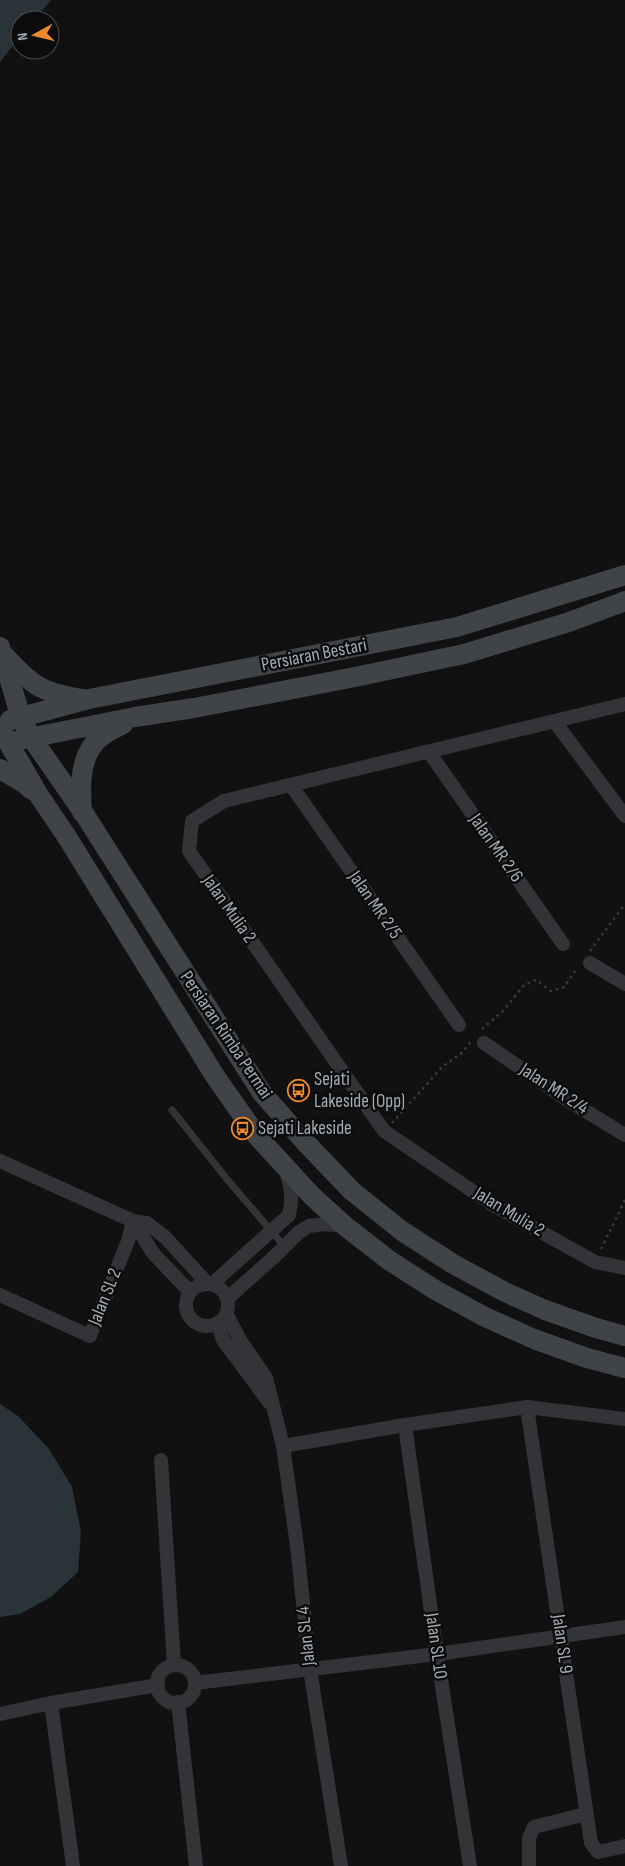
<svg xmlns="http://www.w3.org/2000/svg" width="625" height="1866" font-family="'Sofia Sans Condensed',sans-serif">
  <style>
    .water { fill: #2a3438 }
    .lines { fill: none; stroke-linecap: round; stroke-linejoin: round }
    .path { stroke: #383b3e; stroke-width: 2.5; stroke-dasharray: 2.5 4; stroke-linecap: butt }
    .service { stroke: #323437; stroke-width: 7 }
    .minor { stroke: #323437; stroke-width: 14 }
    .secondary { stroke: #404347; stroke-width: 20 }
    .labels { text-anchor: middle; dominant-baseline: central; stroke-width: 5; stroke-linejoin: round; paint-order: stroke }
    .street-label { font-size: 19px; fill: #a2abb3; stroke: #0c0c0d }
    .poi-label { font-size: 19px; fill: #a2abb3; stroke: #0c0c0d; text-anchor: start }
  </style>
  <rect width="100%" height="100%" fill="#111112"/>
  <g class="water">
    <path d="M0 0H51L34 20H20V37L0 62Z"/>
    <path d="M0 1404 18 1416 49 1449 72 1487 81 1532 78 1572 51 1597 20 1614 0 1617Z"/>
  </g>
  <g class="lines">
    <g class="path">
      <path d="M590 951 625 904"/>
      <path d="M482 1029 504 1010 524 985 536 980 551 991 564 987 577 968"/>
      <path d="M392 1123 442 1067 463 1052 471 1041"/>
      <path d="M601 1249 625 1200"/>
    </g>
    <path class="service" d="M172 1110 226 1178 285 1247"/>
    <g class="minor">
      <path d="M625 704 224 801 192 821 189 851 384 1131 493 1205 595 1262 625 1268"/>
      <path d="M555 722 625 816"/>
      <path d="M429 752 563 944"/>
      <path d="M291 785 459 1025"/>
      <path d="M590 963 625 984"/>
      <path d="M484 1043 566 1099 625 1135"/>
      <path d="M0 1161 133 1221 147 1223 165 1237 207 1283"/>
      <path d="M133 1221 153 1253 190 1292"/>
      <circle cx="207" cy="1305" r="21"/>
      <path d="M212 1284 289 1215C293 1199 291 1187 286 1171"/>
      <path d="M0 1295 90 1336 128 1241 133 1221"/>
      <path d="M228 1298 275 1256 299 1232 309 1226 325 1224 345 1226"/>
      <path d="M227 1315 240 1340 266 1378 283 1446 297 1546 310 1669 341 1866"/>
      <path d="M218 1324 223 1340 269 1402"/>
      <path d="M527 1407 591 1843 598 1852 625 1846"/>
      <path d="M405 1425 437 1654 470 1866"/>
      <path d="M283 1446 405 1425 527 1407 625 1419"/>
      <path d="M161 1460 174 1665"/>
      <circle cx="176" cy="1684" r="19"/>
      <path d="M195 1683 437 1654 625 1627"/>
      <path d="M178 1702 196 1866"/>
      <path d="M51 1703 73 1866"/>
      <path d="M0 1714 51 1703 158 1685"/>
      <path d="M529 1866V1838L534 1827 586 1814"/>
    </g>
    <g class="secondary">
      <path d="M0 647 21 718 31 737 83 812 262 1093 305 1142 352 1191 402 1231 453 1264 505 1292 545 1310 596 1328 625 1336"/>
      <path d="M5 656C32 686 43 693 82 699"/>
      <path d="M10 720 89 699 457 627 625 575"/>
      <path d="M0 728 38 794 67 837 215 1076 257 1136 312 1196 345 1226 390 1261 437 1291 485 1317 534 1339 587 1358 625 1368"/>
      <path d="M19 740 135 717 194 708 355 677 464 654 569 622 625 601"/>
      <path d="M0 769 24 783 32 790"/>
      <path d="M82 812C80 786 79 753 102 736 108 731 116 728 123 724"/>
    </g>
  </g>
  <defs>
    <symbol id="bus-ring" viewBox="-11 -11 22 22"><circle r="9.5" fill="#0c0c0d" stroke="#ee8a2d" stroke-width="1.5"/><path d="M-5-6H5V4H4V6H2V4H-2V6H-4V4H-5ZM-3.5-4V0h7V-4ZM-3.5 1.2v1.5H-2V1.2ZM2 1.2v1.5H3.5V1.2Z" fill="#ee8a2d"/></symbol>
  </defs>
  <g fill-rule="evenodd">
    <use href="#bus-ring" x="286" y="1078" width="25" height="25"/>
    <use href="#bus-ring" x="230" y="1116" width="25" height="25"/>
  </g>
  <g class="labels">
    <g class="street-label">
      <text transform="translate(314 655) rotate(-11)">Persiaran Bestari</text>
      <text transform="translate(496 848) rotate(55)">Jalan MR 2/6</text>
      <text transform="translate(375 905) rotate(55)">Jalan MR 2/5</text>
      <text transform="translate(229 909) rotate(55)">Jalan Mulia 2</text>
      <text transform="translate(226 1035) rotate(56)">Persiaran Rimba Permai</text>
      <text transform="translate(554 1089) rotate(33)">Jalan MR 2/4</text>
      <text transform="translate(509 1212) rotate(31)">Jalan Mulia 2</text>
      <text transform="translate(105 1297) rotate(-68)">Jalan SL 2</text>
      <text transform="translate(306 1636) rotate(-96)">Jalan SL 4</text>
      <text transform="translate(562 1644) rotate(82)">Jalan SL 9</text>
      <text transform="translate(436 1646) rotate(82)">Jalan SL 10</text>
    </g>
    <g class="poi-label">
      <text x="314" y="1079">Sejati<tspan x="314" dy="22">Lakeside (Opp)</tspan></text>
      <text x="258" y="1128">Sejati Lakeside</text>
    </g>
  </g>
  <g transform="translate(35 35) rotate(262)"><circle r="24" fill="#0c0c0d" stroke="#484c4f"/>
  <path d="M0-4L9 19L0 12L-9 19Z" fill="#ee8a2d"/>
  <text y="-8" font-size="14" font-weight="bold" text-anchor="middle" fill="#a2abb3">N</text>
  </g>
</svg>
